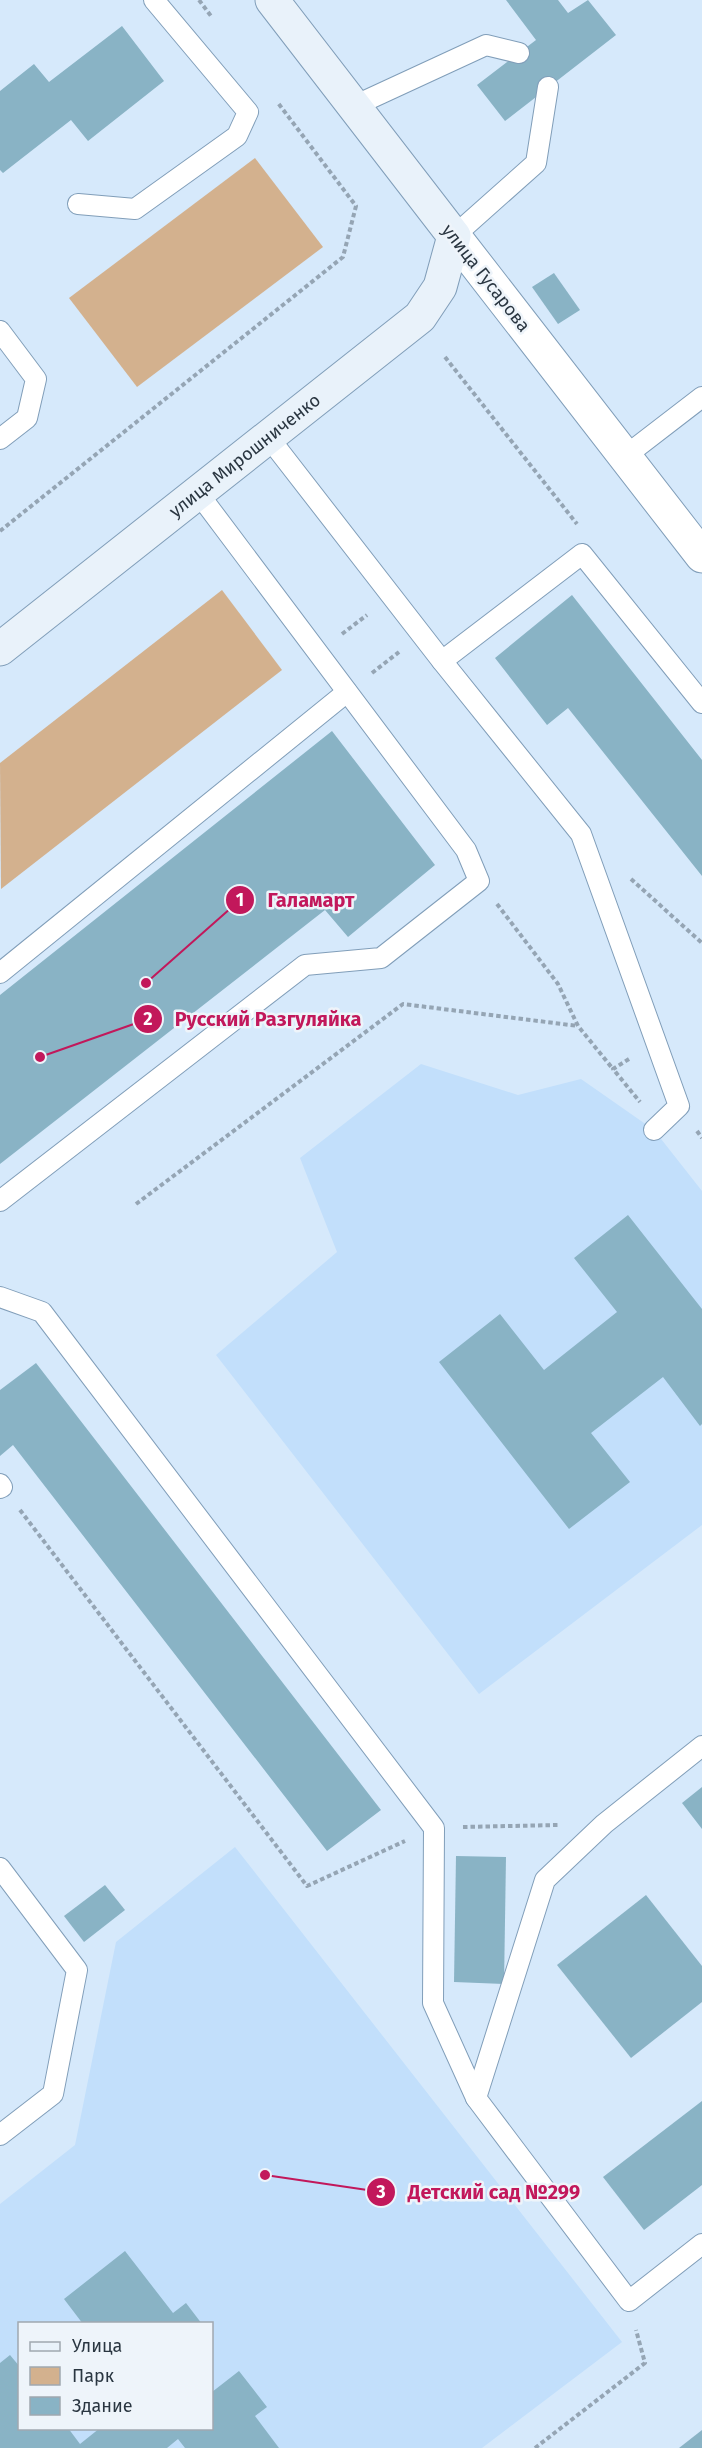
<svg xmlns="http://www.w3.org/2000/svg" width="702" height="2448" font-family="'Fira Sans',sans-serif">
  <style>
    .built { fill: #c2dffb; fill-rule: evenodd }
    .green { fill: #d3b18e }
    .building { fill: #89b3c5 }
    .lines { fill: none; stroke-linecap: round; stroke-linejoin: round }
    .lane-casing { stroke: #819eb9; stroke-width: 22 }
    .street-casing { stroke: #819eb9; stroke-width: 35 }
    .secondary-casing { stroke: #819eb9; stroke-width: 35 }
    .path { stroke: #95a5b4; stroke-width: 4; stroke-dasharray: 4.5 3; stroke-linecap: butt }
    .lane { stroke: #fff; stroke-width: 20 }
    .street { stroke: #fff; stroke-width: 33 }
    .secondary { stroke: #e9f2fa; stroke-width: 33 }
    .labels { text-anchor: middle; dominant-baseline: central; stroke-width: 5; stroke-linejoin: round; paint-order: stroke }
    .street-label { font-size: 18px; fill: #2a3641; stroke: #eef4fa }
    .leader { fill: none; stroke: #c2185b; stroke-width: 2 }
    .callout-dot { fill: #c2185b; stroke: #eef4fa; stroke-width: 2 }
    .mark-label { font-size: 18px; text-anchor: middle; font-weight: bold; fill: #fff }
    .callout-label { font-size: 20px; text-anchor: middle; font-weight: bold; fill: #c2185b; stroke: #eef4fa; stroke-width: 5; stroke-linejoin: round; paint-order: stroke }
  </style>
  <rect width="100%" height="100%" fill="#d6e9fb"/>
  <g class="built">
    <path d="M421 1064 518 1095 581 1079 654 1130 702 1191V1525L479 1694 216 1355 337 1252 300 1158Z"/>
    <path d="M235 1847 622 2342 482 2448H0V2204L75 2145 116 1942ZM20 2324H212V2428H20Z"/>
  </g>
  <g class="green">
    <path d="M255 158 323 247 137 387 69 298Z"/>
    <path d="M222 590 282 670 1 889 0 763Z"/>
  </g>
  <g class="building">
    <path d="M506 0H558L568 13 588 0 616 35 505 121 477 85 536 40Z"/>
    <path d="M122 26 164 81 88 141 71 120 3 173 0 170V91L34 64 49 82Z"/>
    <path d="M554 273 580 310 558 324 532 287Z"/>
    <path d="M572 595 702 760V876L568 708 547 725 495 658Z"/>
    <path d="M332 731 435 865 348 937 325 910 0 1164V995Z"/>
    <path d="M628 1215 702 1309V1424L700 1426 663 1377 591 1433 630 1482 569 1529 439 1362 500 1314 544 1370 617 1312 574 1258Z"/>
    <path d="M36 1363 381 1810 327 1851 13 1445 0 1456V1390Z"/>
    <path d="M702 1787V1829L682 1803Z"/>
    <path d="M456 1856 506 1857 504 1984 454 1982Z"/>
    <path d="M105 1885 125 1910 84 1942 64 1916Z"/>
    <path d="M646 1895 702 1966V2002L631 2058 557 1965Z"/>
    <path d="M702 2101V2185L644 2230 603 2177Z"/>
    <path d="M125 2251 173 2313 186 2303 202 2324H83L64 2299Z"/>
    <path d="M10 2355 20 2367V2428H68L80 2444 100 2428H212V2392L239 2371 267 2407 255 2416 279 2448H185L178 2439 167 2448H0V2363Z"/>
    <path d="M702 2430V2448H679Z"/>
  </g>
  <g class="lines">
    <defs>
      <g id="lane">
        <path d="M354 106 486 45 519 53"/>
        <path d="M78 204 135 209 237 136 248 112 154 0"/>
        <path d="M454 236 536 163 548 87"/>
        <path d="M0 331 36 379 27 418 0 439"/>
        <path d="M269 438 442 661 581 834 679 1106 654 1130"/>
        <path d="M624 457 702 397"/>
        <path d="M442 661 582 554 702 703"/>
        <path d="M0 973 347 692"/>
        <path d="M0 1201 305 965 381 958 479 881 466 850 198 493"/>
        <path d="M0 1297 42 1312 434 1828 433 2003 476 2098 629 2301 702 2244"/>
        <path d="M0 1484 2 1487 0 1488"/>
        <path d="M0 1868 77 1970 53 2094 0 2135"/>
        <path d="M476 2098 545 1880 604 1824 702 1746"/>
      </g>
      <path id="street" d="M454 236 702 556"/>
      <g id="secondary">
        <path id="s1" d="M0 649 420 317 440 287 454 236 272 0"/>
      </g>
    </defs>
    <use href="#lane" class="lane-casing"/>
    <use href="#street" class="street-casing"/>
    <use href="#secondary" class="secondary-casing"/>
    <g class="path">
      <path d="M199 0 211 16"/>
      <path d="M445 357 577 524"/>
      <path d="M0 531 343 257 356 206 278 103"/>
      <path d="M342 634 367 615"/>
      <path d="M372 673 399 652"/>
      <path d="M631 879 702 943"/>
      <path d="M497 904 558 984 578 1026 613 1069"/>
      <path d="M629 1059 613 1069 640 1102"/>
      <path d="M697 1131 702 1138"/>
      <path d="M136 1204 403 1004 578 1026"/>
      <path d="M20 1510 307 1886 405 1841"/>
      <path d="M463 1827 558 1825"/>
      <path d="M535 2448 645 2363 636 2330"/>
    </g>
    <use href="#lane" class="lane"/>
    <use href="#street" class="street"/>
    <use href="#secondary" class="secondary"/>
  </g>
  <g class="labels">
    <g class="street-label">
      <text transform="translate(486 278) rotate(52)">улица Гусарова</text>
      <text stroke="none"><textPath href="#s1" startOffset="312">улица Мирошниченко</textPath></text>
    </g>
  </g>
  <path class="leader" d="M146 983L240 900M40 1057L148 1019M265 2175L381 2192"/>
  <g class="callout-dot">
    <circle cx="146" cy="983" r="6"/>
    <circle cx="40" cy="1057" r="6"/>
    <circle cx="265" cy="2175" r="6"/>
    <circle cx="240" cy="900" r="15"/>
    <circle cx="148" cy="1019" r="15"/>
    <circle cx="381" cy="2192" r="15"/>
  </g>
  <g class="mark-label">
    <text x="240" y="906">1</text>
    <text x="148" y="1025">2</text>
    <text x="381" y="2198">3</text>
  </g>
  <g class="callout-label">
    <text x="311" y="907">Галамарт</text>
    <text x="268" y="1026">Русский Разгуляйка</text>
    <text x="494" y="2199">Детский сад №299</text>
  </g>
  <rect x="18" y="2322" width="195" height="108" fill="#eef4fa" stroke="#a0a8b0" stroke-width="1.5"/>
  <rect x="30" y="2342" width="30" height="9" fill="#e9f2fa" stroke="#a0a8b0" stroke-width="1.5"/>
  <text x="72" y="2352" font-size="18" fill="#2a3641">Улица</text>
  <rect x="30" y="2367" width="30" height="18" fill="#d3b18e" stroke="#a0a8b0" stroke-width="1.5"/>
  <text x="72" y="2382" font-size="18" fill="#2a3641">Парк</text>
  <rect x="30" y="2397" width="30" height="18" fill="#89b3c5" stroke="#a0a8b0" stroke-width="1.5"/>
  <text x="72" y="2412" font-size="18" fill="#2a3641">Здание</text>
</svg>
